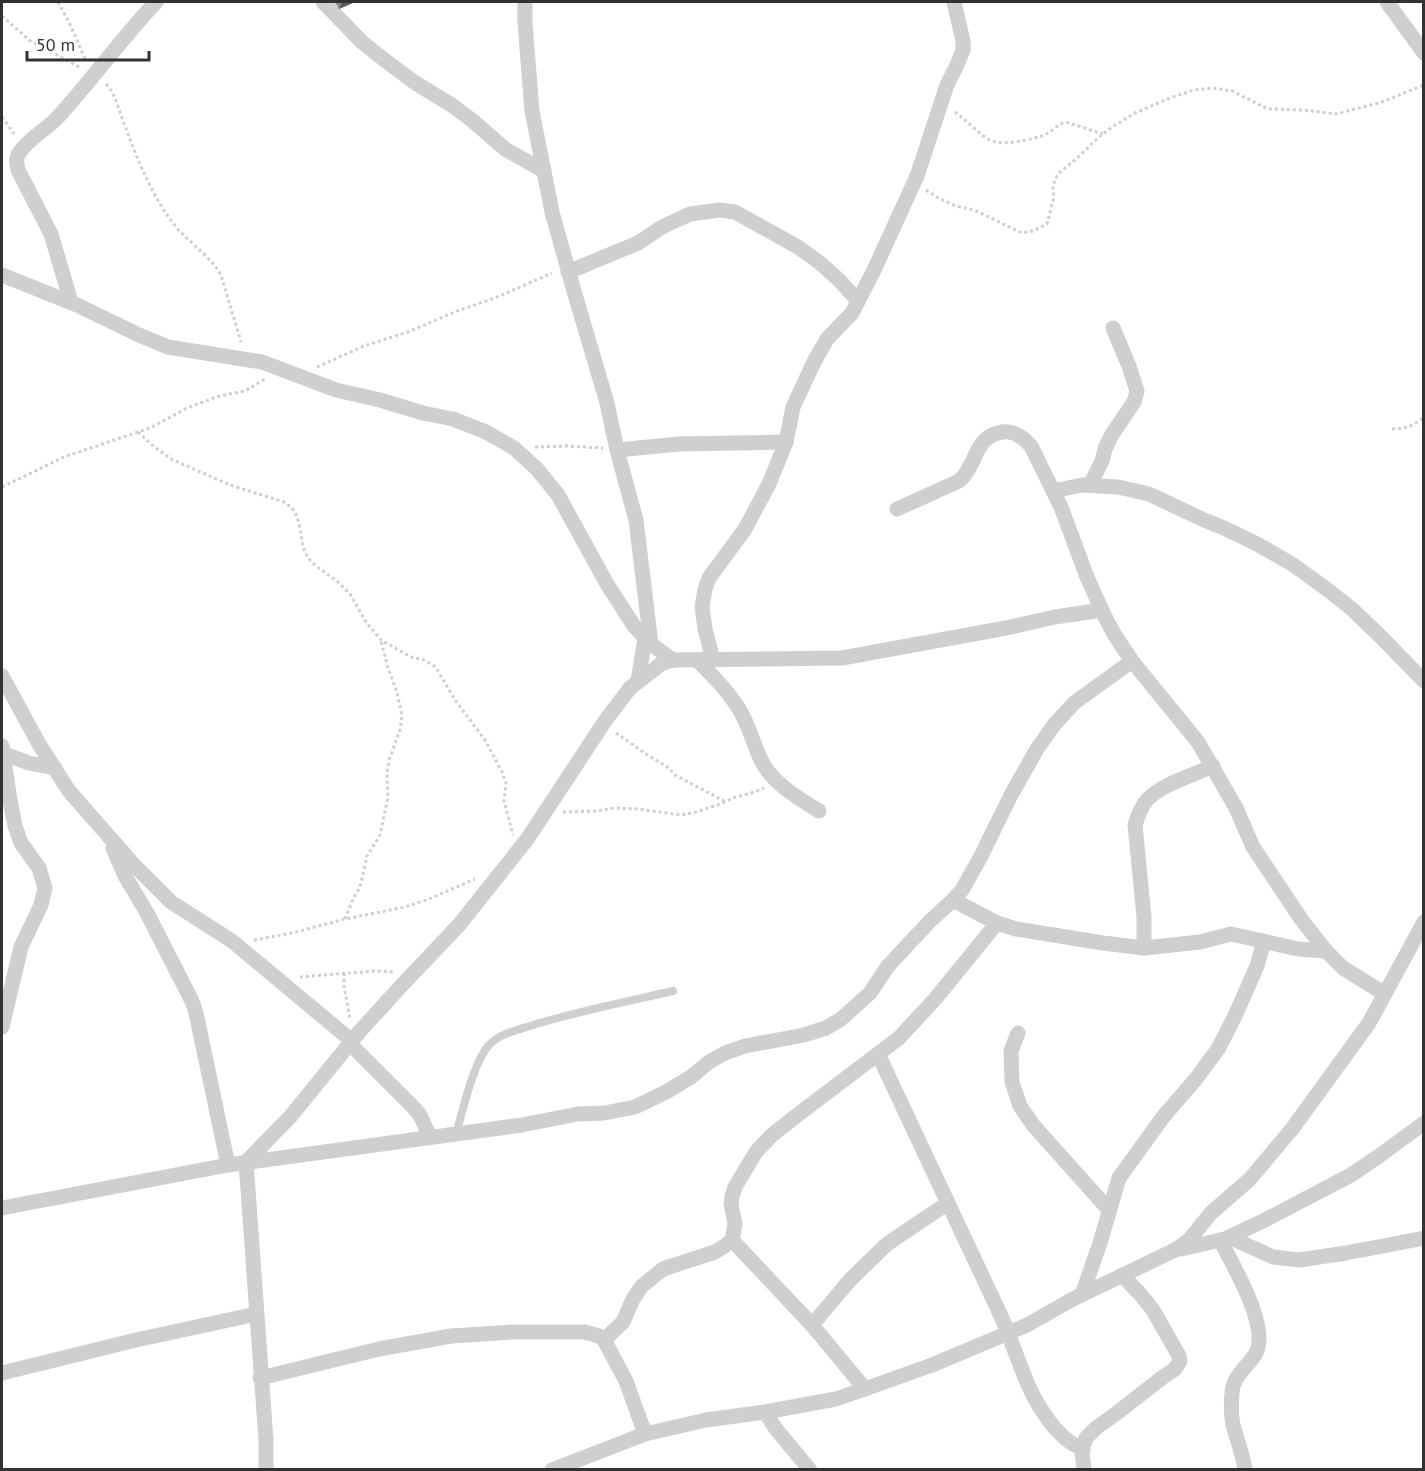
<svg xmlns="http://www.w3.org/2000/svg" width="1425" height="1471" font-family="'PT Sans',sans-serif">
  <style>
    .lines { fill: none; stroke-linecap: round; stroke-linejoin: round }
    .path { stroke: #cfcfcf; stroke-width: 3; stroke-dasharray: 3 3; stroke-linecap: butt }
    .lane { stroke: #cfcfcf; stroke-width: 8 }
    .street { stroke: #cfcfcf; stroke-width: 15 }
    .wall { fill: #8c8c8c }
    .shaded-wall { fill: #5e5e5e }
  </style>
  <rect width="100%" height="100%" fill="#fff"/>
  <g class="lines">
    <g class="path">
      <path d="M58 2 70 24 86 61"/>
      <path d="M2 16 29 40 81 68"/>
      <path d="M106 84C117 96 119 112 125 126 138 161 153 199 177 228 191 244 211 257 221 275L241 342"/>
      <path d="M955 112C966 120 976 131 988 139 1000 147 1028 140 1042 136 1051 133 1056 125 1066 122L1103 134"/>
      <path d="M2 117 14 134"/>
      <path d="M926 190 940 199 956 206 974 210 1022 233 1033 231 1047 224 1054 197 1053 188 1055 179 1059 173 1075 160 1099 137 1112 127 1135 113 1170 98 1194 90 1213 88 1232 91 1268 109 1303 110 1336 114 1382 102 1424 85"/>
      <path d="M317 367 364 346 408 332 457 311 495 298 552 273"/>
      <path d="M1392 429C1406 428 1412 427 1424 417"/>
      <path d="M138 432 152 445 171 459 230 485 284 502 291 507 295 512 299 523 303 547 308 558 316 566 338 582 350 594 366 622 381 640 411 657 424 660 433 665 438 671 455 700 485 740 502 772 506 783 504 801 513 835"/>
      <path d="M535 447 567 446 603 448"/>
      <path d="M2 487 64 457 150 428 187 408 219 396 245 391 265 379"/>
      <path d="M616 733 649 756 669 768 675 775 726 802"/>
      <path d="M563 812 596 811 614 808 638 809 681 815 693 813 720 804 733 798 754 792 764 788"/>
      <path d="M345 919 353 899 360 887 367 856 380 835 388 797 387 775 389 760 400 730 402 716 397 692 388 668 381 641"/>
      <path d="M254 940 292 933 345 919 405 907 429 899 475 879"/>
      <path d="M344 973V986L350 1019"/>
      <path d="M300 977 374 971 395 972"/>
    </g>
    <path class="lane" d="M456 1134C463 1110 473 1063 489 1045 499 1034 517 1030 530 1026 577 1011 625 1002 673 991"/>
    <g class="street">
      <path d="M323 2 362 42 382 58 414 82 453 106 473 121 505 149 544 171"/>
      <path d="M525 2V23L532 111 552 212 574 291 607 403 617 450 636 520 651 644"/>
      <path d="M1387 2 1424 53"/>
      <path d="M568 272 638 243 662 227 690 214 719 210 735 212 798 247 820 263 839 280 858 301"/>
      <path d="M2 275 77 305 139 335 168 347 262 362 336 390 380 400 423 413 453 419 486 432 514 448 537 469 558 495 607 584 634 626 651 644 673 660"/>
      <path d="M71 302 51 234 18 170C17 164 15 159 19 153 28 139 46 130 57 118 91 81 121 39 156 2"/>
      <path d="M617 450 679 444 786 442"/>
      <path d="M1090 485 1102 461 1105 449 1111 436 1134 402 1137 391 1129 366 1113 328"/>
      <path d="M1053 491 1082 485 1118 487 1149 494 1204 520 1224 528 1257 544 1292 564 1328 590 1353 610 1381 637 1424 681"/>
      <path d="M897 509 959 481C978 465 973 437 1002 432 1014 430 1023 437 1031 446L1061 507 1087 577 1104 615 1114 634 1132 661 1198 742 1236 808 1253 847 1301 919 1326 951 1343 968 1385 994"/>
      <path d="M697 660C712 675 728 691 739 709 749 725 753 743 761 760 772 783 798 798 819 811"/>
      <path d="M713 660 705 629 702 607 705 589 709 578 745 529 769 484 786 442 793 407 814 362 827 339 852 313 875 268 917 176 947 85 957 65 963 50V41L954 2"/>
      <path d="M2 676 39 744 69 791 134 865 171 902 232 941 352 1041"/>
      <path d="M638 681 645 638"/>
      <path d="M2 746 10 800 15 826 21 843 39 868 45 888 41 905 21 947 2 1027"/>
      <path d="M2 753 29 763 55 768"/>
      <path d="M113 848 125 876 147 913 192 1001 196 1013 228 1165"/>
      <path d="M953 900 997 923 1016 929 1103 943 1144 948 1200 942 1231 934 1298 949 1326 951"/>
      <path d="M1144 948V917L1135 825C1138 816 1141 806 1148 799 1162 784 1194 775 1213 766"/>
      <path d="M1018 1033 1011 1051 1012 1082 1020 1106 1033 1125 1109 1210"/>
      <path d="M350 1044 413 1107 420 1115 430 1137"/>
      <path d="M878 1054C919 1142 960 1229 1001 1316 1014 1345 1024 1383 1041 1409 1051 1425 1064 1442 1083 1449"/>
      <path d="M2 1208 228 1165 522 1125 578 1114 604 1113 635 1107 666 1092 691 1077 709 1062 725 1053 745 1046 804 1035 826 1028 841 1019 870 993 888 966 930 921 953 900 962 890 980 858 1011 795 1037 749 1054 725 1074 703 1132 661"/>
      <path d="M1229 1237 1273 1257 1299 1260 1346 1253 1424 1238"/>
      <path d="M732 1240 812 1325 865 1389"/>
      <path d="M1220 1240C1233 1265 1268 1324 1257 1351 1250 1366 1233 1374 1232 1393 1231 1404 1231 1415 1233 1425 1237 1440 1243 1454 1245 1470"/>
      <path d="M1181 1249 1225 1239 1265 1220 1351 1175 1379 1156 1424 1123"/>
      <path d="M1082 1295 1100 1243 1119 1178 1163 1117 1195 1080 1218 1049 1235 1016 1257 966 1264 941"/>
      <path d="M812 1325 850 1280 887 1244 948 1203"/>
      <path d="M604 1340 623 1322 633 1299 642 1286 663 1269 715 1252 726 1245 732 1240 735 1224 731 1204 732 1197 735 1187 756 1152 772 1135 800 1113 899 1038 936 998 997 923"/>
      <path d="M2 1373 136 1340 256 1314"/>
      <path d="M260 1378 379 1349 451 1336 513 1332H585L599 1336 604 1340 609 1349 626 1381 645 1434"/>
      <path d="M765 1412 776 1429 810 1470"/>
      <path d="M266 1470V1440L246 1162 290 1117 360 1031 402 985 459 925 528 838 605 721 630 688 661 664 673 660 842 658 1006 628 1055 617 1102 610"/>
      <path d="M552 1470 645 1434 706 1420 765 1412 836 1399 865 1389 932 1365 1027 1325 1073 1299 1175 1250 1189 1240 1211 1213 1250 1179 1292 1129 1369 1023 1424 922"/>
      <path d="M1084 1470 1082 1451 1086 1438 1096 1428 1117 1413 1163 1377 1175 1369 1180 1361 1179 1356 1153 1310 1141 1295 1122 1275"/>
    </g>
  </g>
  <path class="wall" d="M335 2H355L339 9Z"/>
  <path class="shaded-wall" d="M342 2H355L339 9Z"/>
  <rect width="1425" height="1471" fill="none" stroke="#323232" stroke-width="6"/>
  <path d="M27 51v9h122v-9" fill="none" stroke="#323232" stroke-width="3"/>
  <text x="36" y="51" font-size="18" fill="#323232" stroke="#ffffff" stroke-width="4.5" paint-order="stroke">50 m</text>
</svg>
